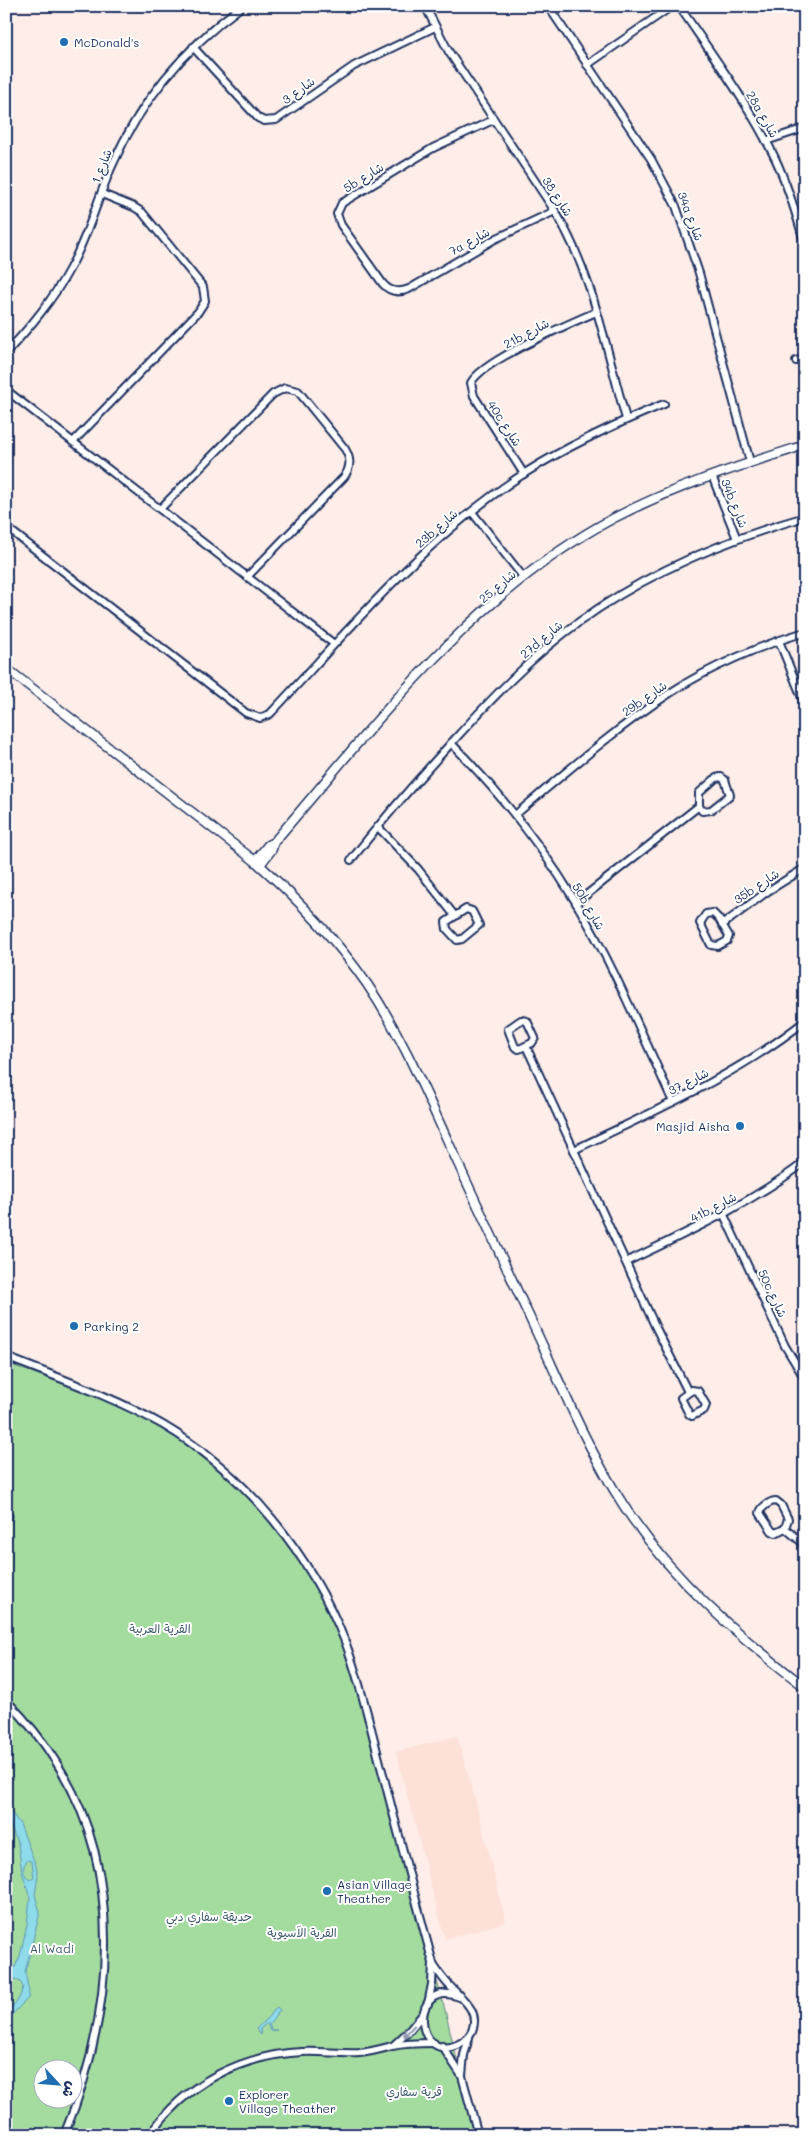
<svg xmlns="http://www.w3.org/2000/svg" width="811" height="2141" font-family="Mali,'Playpen Sans Arabic',sans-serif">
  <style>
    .built { fill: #fde0d8 }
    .green { fill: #a4dca0; stroke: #60867f; fill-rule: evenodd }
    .water { fill: #8ddbeb; stroke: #5f96b3; fill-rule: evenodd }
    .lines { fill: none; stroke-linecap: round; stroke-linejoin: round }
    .pedestrian-casing { stroke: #1b2f5e; stroke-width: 9 }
    .minor-casing { stroke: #1b2f5e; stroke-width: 10 }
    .tertiary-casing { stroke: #1b2f5e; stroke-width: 11 }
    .pedestrian { stroke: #fff; stroke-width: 5 }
    .minor { stroke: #fff; stroke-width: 6 }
    .tertiary { stroke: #fff; stroke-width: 8 }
    .oneway { stroke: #8d97ae }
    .poi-dot { fill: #1f6fb2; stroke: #fff; stroke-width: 2 }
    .labels { text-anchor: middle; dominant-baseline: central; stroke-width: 4; stroke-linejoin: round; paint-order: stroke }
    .poi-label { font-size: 12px; fill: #1b2f5e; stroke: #fff; text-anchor: start }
    .street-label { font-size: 12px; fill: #1b2f5e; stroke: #fff }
    .park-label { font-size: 12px; fill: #3d5a6e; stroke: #fff }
  </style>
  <rect width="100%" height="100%" fill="#feede8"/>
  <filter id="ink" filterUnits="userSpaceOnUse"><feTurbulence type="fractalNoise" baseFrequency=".02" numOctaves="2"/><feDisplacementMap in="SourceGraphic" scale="10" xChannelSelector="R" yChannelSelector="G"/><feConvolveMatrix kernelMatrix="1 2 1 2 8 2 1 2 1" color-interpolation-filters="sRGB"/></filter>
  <g filter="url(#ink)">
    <path class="built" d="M457 1736 477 1806 506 1922 445 1939 396 1752Z"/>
    <path class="green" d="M6 1363 117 1403 159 1427 188 1446 244 1491 266 1515 286 1541 324 1598 334 1620 362 1705 446 2014 475 2135H6ZM42 2068H72V2098H42Z"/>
    <g class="water">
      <path d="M6 1805 20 1824 36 1866 38 1875 35 1895 40 1912 25 1972 29 1992 28 1998 6 2021V2011C17 2005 20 1998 23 1987 20 1979 14 1978 6 1979V1974L15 1967 20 1956 27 1924 30 1898 22 1872 18 1844 6 1815ZM28 1860 32 1862 34 1878 30 1880C23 1876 21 1865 28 1860Z"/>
      <path d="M277 2007 280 2010 269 2025 272 2030H277L270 2031 267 2023 260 2029 261 2035 256 2029C263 2021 271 2016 277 2007Z"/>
    </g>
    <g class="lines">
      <defs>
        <path id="pedestrian" d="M6 1517 9 1516"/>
        <g id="minor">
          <path d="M425 6 449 52 555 211C593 274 606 349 626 419"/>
          <path d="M548 6 651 159 676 206 699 273 750 462"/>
          <path d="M679 6C713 56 749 104 775 158 788 186 797 216 805 245"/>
          <path d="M193 47 258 118 264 121 276 120 354 66 435 27"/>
          <path d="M587 65 672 6"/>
          <path d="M493 120 433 148 347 200 342 203 337 214 341 225 383 284C390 292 399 293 409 289L495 239 555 211"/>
          <path d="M766 141 805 128"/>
          <path d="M6 353C30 327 53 300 70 268 88 236 97 200 112 166 140 101 185 48 242 6"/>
          <path d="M796 361 805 359"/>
          <path d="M6 390 334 644"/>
          <path d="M73 442 198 312 205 301 203 287 142 212 134 207 102 194"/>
          <path d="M524 474 474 396 471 383C481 361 571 323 596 312"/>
          <path d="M712 476 737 539"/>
          <path d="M160 509 273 394 285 388 298 391 345 449C351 459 351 467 344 477L247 577"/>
          <path d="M472 512 524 578"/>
          <path d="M6 527 246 713 260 718 270 714C350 629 425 537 525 473 569 445 615 424 664 404"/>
          <path d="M779 641 805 705"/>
          <path d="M451 743C498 791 540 843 575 901 613 964 642 1034 673 1102"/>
          <path d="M721 777 725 780 730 795 711 810 702 811 699 806V793L716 778Z"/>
          <path d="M515 815C565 773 615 729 670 693 708 668 761 645 805 632"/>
          <path d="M378 827 418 869 455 916"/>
          <path d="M351 860C384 818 419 778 455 739 493 697 532 656 579 622 646 573 725 540 805 517"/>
          <path d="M576 903 699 806"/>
          <path d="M466 909 472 911 479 925 462 939 457 940 447 929 446 922Z"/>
          <path d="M713 913 719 919 729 936 727 941 718 946 711 945 700 923 706 914Z"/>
          <path d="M722 925 768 891 805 868"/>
          <path d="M521 1020 527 1021 535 1038 532 1043 519 1049 515 1047 508 1029Z"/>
          <path d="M526 1046 656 1328 688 1392"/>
          <path d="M574 1150C654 1111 736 1076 805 1021"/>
          <path d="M724 1215 785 1346 805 1379"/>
          <path d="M626 1262C688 1232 750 1204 805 1162"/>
          <path d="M6 1357C59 1378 114 1397 163 1425 246 1474 311 1554 346 1644 362 1687 372 1734 384 1778 400 1840 416 1902 433 1963L432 1984 428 2004"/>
          <path d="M692 1390 698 1391 706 1405 704 1410 692 1416 689 1414 681 1398Z"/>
          <path d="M776 1501 781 1505 788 1519 785 1528 776 1533 772 1531 760 1513C761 1507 770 1501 776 1501Z"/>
          <path d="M785 1528 805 1545"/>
          <path d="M6 1700C25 1719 42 1739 56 1762 127 1873 113 2018 64 2135"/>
          <path d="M433 1964C437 1971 442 1977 447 1983 459 1997 481 2009 472 2031 469 2037 465 2041 459 2044 413 2066 408 1974 462 1998"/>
          <path d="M394 2045 409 2031 423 2014"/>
          <path d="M442 2046 462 2076 478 2135"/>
          <path d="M462 2075 464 2055 469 2038"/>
          <path d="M150 2135C184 2084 241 2055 302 2052 321 2051 340 2054 359 2053 371 2052 381 2049 392 2046 406 2043 420 2043 434 2043"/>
        </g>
        <g id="tertiary">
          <path d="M6 668 255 861C297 898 335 938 367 984 401 1034 425 1091 450 1146 483 1216 515 1287 548 1357 571 1408 593 1458 624 1506 673 1581 735 1633 805 1687"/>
          <path d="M255 861 268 845 274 842C375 724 474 592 614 518 675 486 740 466 805 445"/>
          <path d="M260 865 272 849 274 842"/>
        </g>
      </defs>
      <use href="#pedestrian" class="pedestrian-casing"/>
      <use href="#minor" class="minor-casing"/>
      <use href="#tertiary" class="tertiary-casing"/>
      <use href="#pedestrian" class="pedestrian"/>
      <use href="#minor" class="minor"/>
      <use href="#tertiary" class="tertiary"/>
    </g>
    <defs><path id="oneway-shaft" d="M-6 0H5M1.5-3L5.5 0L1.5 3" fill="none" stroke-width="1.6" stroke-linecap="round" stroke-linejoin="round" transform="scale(1.25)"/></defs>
    <use class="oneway" href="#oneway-shaft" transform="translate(409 2031) rotate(133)"/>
  </g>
  <g class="poi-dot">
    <circle cx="64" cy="42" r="5"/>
    <circle cx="740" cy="1126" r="5"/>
    <circle cx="74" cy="1326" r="5"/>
    <circle cx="327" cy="1891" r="5"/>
    <circle cx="229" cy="2101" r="5"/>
  </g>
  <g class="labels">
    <g class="poi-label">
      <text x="74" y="42">McDonald's</text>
      <text x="730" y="1126" text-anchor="end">Masjid Aisha</text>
      <text x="84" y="1326">Parking 2</text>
      <text x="337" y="1884">Asian Village<tspan x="337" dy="14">Theather</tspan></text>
      <text x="239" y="2094">Explorer<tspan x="239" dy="14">Village Theather</tspan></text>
    </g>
    <g class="street-label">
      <text transform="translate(298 90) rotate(-36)">شارع 3</text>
      <text transform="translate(763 114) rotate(60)">28a شارع</text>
      <text transform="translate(101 166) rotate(-69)">شارع 1</text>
      <text transform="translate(363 177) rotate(-32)">5b شارع</text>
      <text transform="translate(558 196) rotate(57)">شارع 38</text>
      <text transform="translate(691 216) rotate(69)">34a شارع</text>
      <text transform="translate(469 241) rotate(-29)">7a شارع</text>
      <text transform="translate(526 333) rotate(-28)">21b شارع</text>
      <text transform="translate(505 423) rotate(57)">40c شارع</text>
      <text transform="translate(735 503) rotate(68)">34b شارع</text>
      <text transform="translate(436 528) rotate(-41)">23b شارع</text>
      <text transform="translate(497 586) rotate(-40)">شارع 25</text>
      <text transform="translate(541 639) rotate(-40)">27d شارع</text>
      <text transform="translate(644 698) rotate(-35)">29b شارع</text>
      <text transform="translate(756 886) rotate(-34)">35b شارع</text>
      <text transform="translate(589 906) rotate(60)">50b شارع</text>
      <text transform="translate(688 1081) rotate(-27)">شارع 37</text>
      <text transform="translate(713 1207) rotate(-28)">41b شارع</text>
      <text transform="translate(773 1293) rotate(65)">50c شارع</text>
    </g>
    <g class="park-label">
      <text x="160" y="1628">القرية العربية</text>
      <text x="209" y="1916">حديقة سفاري دبي</text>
      <text x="302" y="1932">القرية الآسيوية</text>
      <text x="52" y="1948">Al Wadi</text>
      <text x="414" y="2091">قرية سفاري</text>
    </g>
  </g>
  <rect width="811" height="2141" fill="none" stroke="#fff" stroke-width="25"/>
  <rect x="12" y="12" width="786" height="2116" fill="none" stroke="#1b2f5e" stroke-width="2" filter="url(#ink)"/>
  <g transform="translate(58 2084) rotate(116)"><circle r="24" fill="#ffffff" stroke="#a4acbf"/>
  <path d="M0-4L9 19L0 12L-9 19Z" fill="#1f6fb2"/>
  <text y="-8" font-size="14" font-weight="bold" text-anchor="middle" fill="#1b2f5e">ش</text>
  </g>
</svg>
